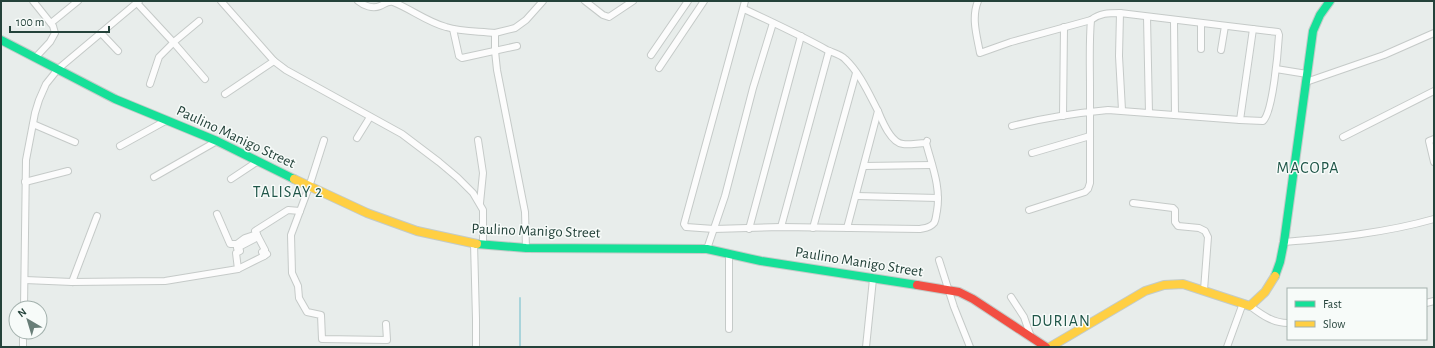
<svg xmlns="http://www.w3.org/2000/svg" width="1435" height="348" font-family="'Alegreya Sans',sans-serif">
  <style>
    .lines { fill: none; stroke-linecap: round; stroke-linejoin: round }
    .stream { stroke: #a9d4db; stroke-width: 2 }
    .street-casing { stroke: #c5cac8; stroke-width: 8 }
    .fast-casing { stroke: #c3cbc8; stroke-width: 10 }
    .slow-casing { stroke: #c3cbc8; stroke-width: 10 }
    .jam-casing { stroke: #c3cbc8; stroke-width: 10 }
    .street { stroke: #fcfcfc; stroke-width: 6 }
    .fast { stroke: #16e098; stroke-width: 8 }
    .slow { stroke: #ffcf43; stroke-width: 8 }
    .jam { stroke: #f24e42; stroke-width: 8 }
    .labels { text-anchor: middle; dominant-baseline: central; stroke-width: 3; stroke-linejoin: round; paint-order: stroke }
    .street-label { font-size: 15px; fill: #24423a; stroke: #f7fbf9 }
    .neighbourhood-label { font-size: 16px; letter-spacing: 1px; fill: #1f5548; stroke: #f7fbf9 }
  </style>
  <rect width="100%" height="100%" fill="#e8edeb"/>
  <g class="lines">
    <path class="stream" d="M520 347V298"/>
    <defs>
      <g id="street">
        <path d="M33 1 53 26 55 33 50 42 35 58"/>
        <path d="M221 1 274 61 286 70 402 134 439 162 458 178 473 193 483 210V245"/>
        <path d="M358 1C364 6 373 9 380 6 385 4 387 1 393 2 411 9 427 22 446 27 462 32 479 31 495 33"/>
        <path d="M585 1 603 15 609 17 633 1"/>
        <path d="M745 1 684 224 686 227 714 229 781 227 920 229C925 228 930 228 934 223 936 220 936 215 937 211 941 187 932 166 926 143"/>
        <path d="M978 1C971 18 977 36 980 53L1011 42 1091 20"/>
        <path d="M137 3 174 43 205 79"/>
        <path d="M744 9C772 22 800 35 827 50 833 53 840 54 845 59 860 73 869 94 878 111L847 228"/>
        <path d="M1120 13 1119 56 1122 110"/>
        <path d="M1147 17 1149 113"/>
        <path d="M1174 21 1175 115"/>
        <path d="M51 23 78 1"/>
        <path d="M1201 23V49"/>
        <path d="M453 29 459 56 462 58 517 46"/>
        <path d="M101 33 118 51"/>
        <path d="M1221 50 1225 26"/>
        <path d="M651 55 688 1"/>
        <path d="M659 68 704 1"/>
        <path d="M1276 69 1307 74"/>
        <path d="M1306 82 1384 55 1434 33"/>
        <path d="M150 84 159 57 175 41 199 21"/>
        <path d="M225 94 274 61"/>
        <path d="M878 111C882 121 891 143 903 144 910 145 918 143 926 143L927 141"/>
        <path d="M1063 116 1064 27"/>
        <path d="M1240 120 1253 29"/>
        <path d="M33 124 75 142"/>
        <path d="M1012 126C1043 118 1076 113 1108 110L1240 120 1263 121C1273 112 1278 51 1279 35L1278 32 1269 31 1120 13C1108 13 1100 13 1091 20 1089 42 1090 65 1090 88 1090 119 1090 151 1090 183L1088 189 1085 192 1029 210"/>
        <path d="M1343 137 1434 91"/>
        <path d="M357 138 370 117"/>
        <path d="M1434 139 1429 141 1434 162"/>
        <path d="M324 140 309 187 291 235 292 273 298 286 299 298 307 312 321 315 322 339 387 340 386 324"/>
        <path d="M478 140 483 173 480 203"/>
        <path d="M120 146 167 120"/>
        <path d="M1032 153 1090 136"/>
        <path d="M864 166 932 165"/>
        <path d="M154 177 217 141"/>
        <path d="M231 179 258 161"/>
        <path d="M25 182 68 171"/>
        <path d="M856 196 938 198"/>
        <path d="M1133 203 1173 208 1175 210V222L1178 226 1199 228 1205 231 1208 237 1204 290"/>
        <path d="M217 214 230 244H237"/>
        <path d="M781 227 829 51"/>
        <path d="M813 228 856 73"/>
        <path d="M749 229 801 36"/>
        <path d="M257 234 245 238 237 244V248L258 237"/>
        <path d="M1284 242C1334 238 1385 233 1434 219"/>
        <path d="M474 243 476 319V347"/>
        <path d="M239 247 240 251 236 253 238 269 264 256"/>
        <path d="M526 248 525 212 497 70 495 51V33L515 28 526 20 543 1"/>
        <path d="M707 249 725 196 753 88 773 23"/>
        <path d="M267 254 264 256 262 252 265 250 255 231 288 210 300 211"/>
        <path d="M729 254V329"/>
        <path d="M939 260 954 307 970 347"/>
        <path d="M25 280 72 282 165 281 238 269"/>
        <path d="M72 282 97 216"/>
        <path d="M1011 297 1024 317 1031 337"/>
        <path d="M1426 303 1434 301"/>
        <path d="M1250 306C1262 315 1273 323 1288 323"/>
        <path d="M24 308 26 160 35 113 39 100 46 84 58 69 139 1"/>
        <path d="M23 347V332"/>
        <path d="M866 347 873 279"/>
        <path d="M1227 347 1243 303"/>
      </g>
      <g id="fast">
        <path d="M1 40 115 99 217 141 294 179"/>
        <path d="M477 244 526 248 707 249 761 261 917 285"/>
        <path d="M1275 276 1280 262 1284 242 1313 31 1320 15 1330 1"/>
      </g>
      <g id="slow">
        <path d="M294 179 367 213 417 231 477 244"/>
        <path d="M1050 347 1145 291 1164 285 1183 284 1250 306 1265 292 1275 276"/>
      </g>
      <path id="jam" d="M917 285 959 292 973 299 1046 347"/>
    </defs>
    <use href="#street" class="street-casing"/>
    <use href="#fast" class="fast-casing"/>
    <use href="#slow" class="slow-casing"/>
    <use href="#jam" class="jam-casing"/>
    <use href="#street" class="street"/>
    <use href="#fast" class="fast"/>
    <use href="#slow" class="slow"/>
    <use href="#jam" class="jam"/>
  </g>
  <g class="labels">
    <g class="street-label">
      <text transform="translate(236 137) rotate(25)">Paulino Manigo Street</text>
      <text transform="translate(536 231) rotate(2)">Paulino Manigo Street</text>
      <text transform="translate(859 262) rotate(9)">Paulino Manigo Street</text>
    </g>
    <g class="neighbourhood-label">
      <text x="1308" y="168">MACOPA</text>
      <text x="288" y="192">TALISAY 2</text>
      <text x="1061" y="321">DURIAN</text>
    </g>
  </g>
  <rect width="1435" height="348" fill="none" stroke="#24423a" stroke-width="4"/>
  <rect x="1287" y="288" width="140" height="52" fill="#f7fbf9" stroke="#a3b1ad"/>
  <rect x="1295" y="301" width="20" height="6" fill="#16e098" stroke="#a3b1ad"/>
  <text x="1323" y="308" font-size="12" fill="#24423a">Fast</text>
  <rect x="1295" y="321" width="20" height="6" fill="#ffcf43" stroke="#a3b1ad"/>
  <text x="1323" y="328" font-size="12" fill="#24423a">Slow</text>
  <g transform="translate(28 320) rotate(322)"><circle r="19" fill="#f7fbf9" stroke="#a3b1ad"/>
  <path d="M0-3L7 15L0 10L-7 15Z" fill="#697e78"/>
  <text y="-6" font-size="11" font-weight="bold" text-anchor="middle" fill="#24423a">N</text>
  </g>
  <path d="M10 26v6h99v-6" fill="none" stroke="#24423a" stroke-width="2"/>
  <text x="16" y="26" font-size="12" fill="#24423a" stroke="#f7fbf9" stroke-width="3" paint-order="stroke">100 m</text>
</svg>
